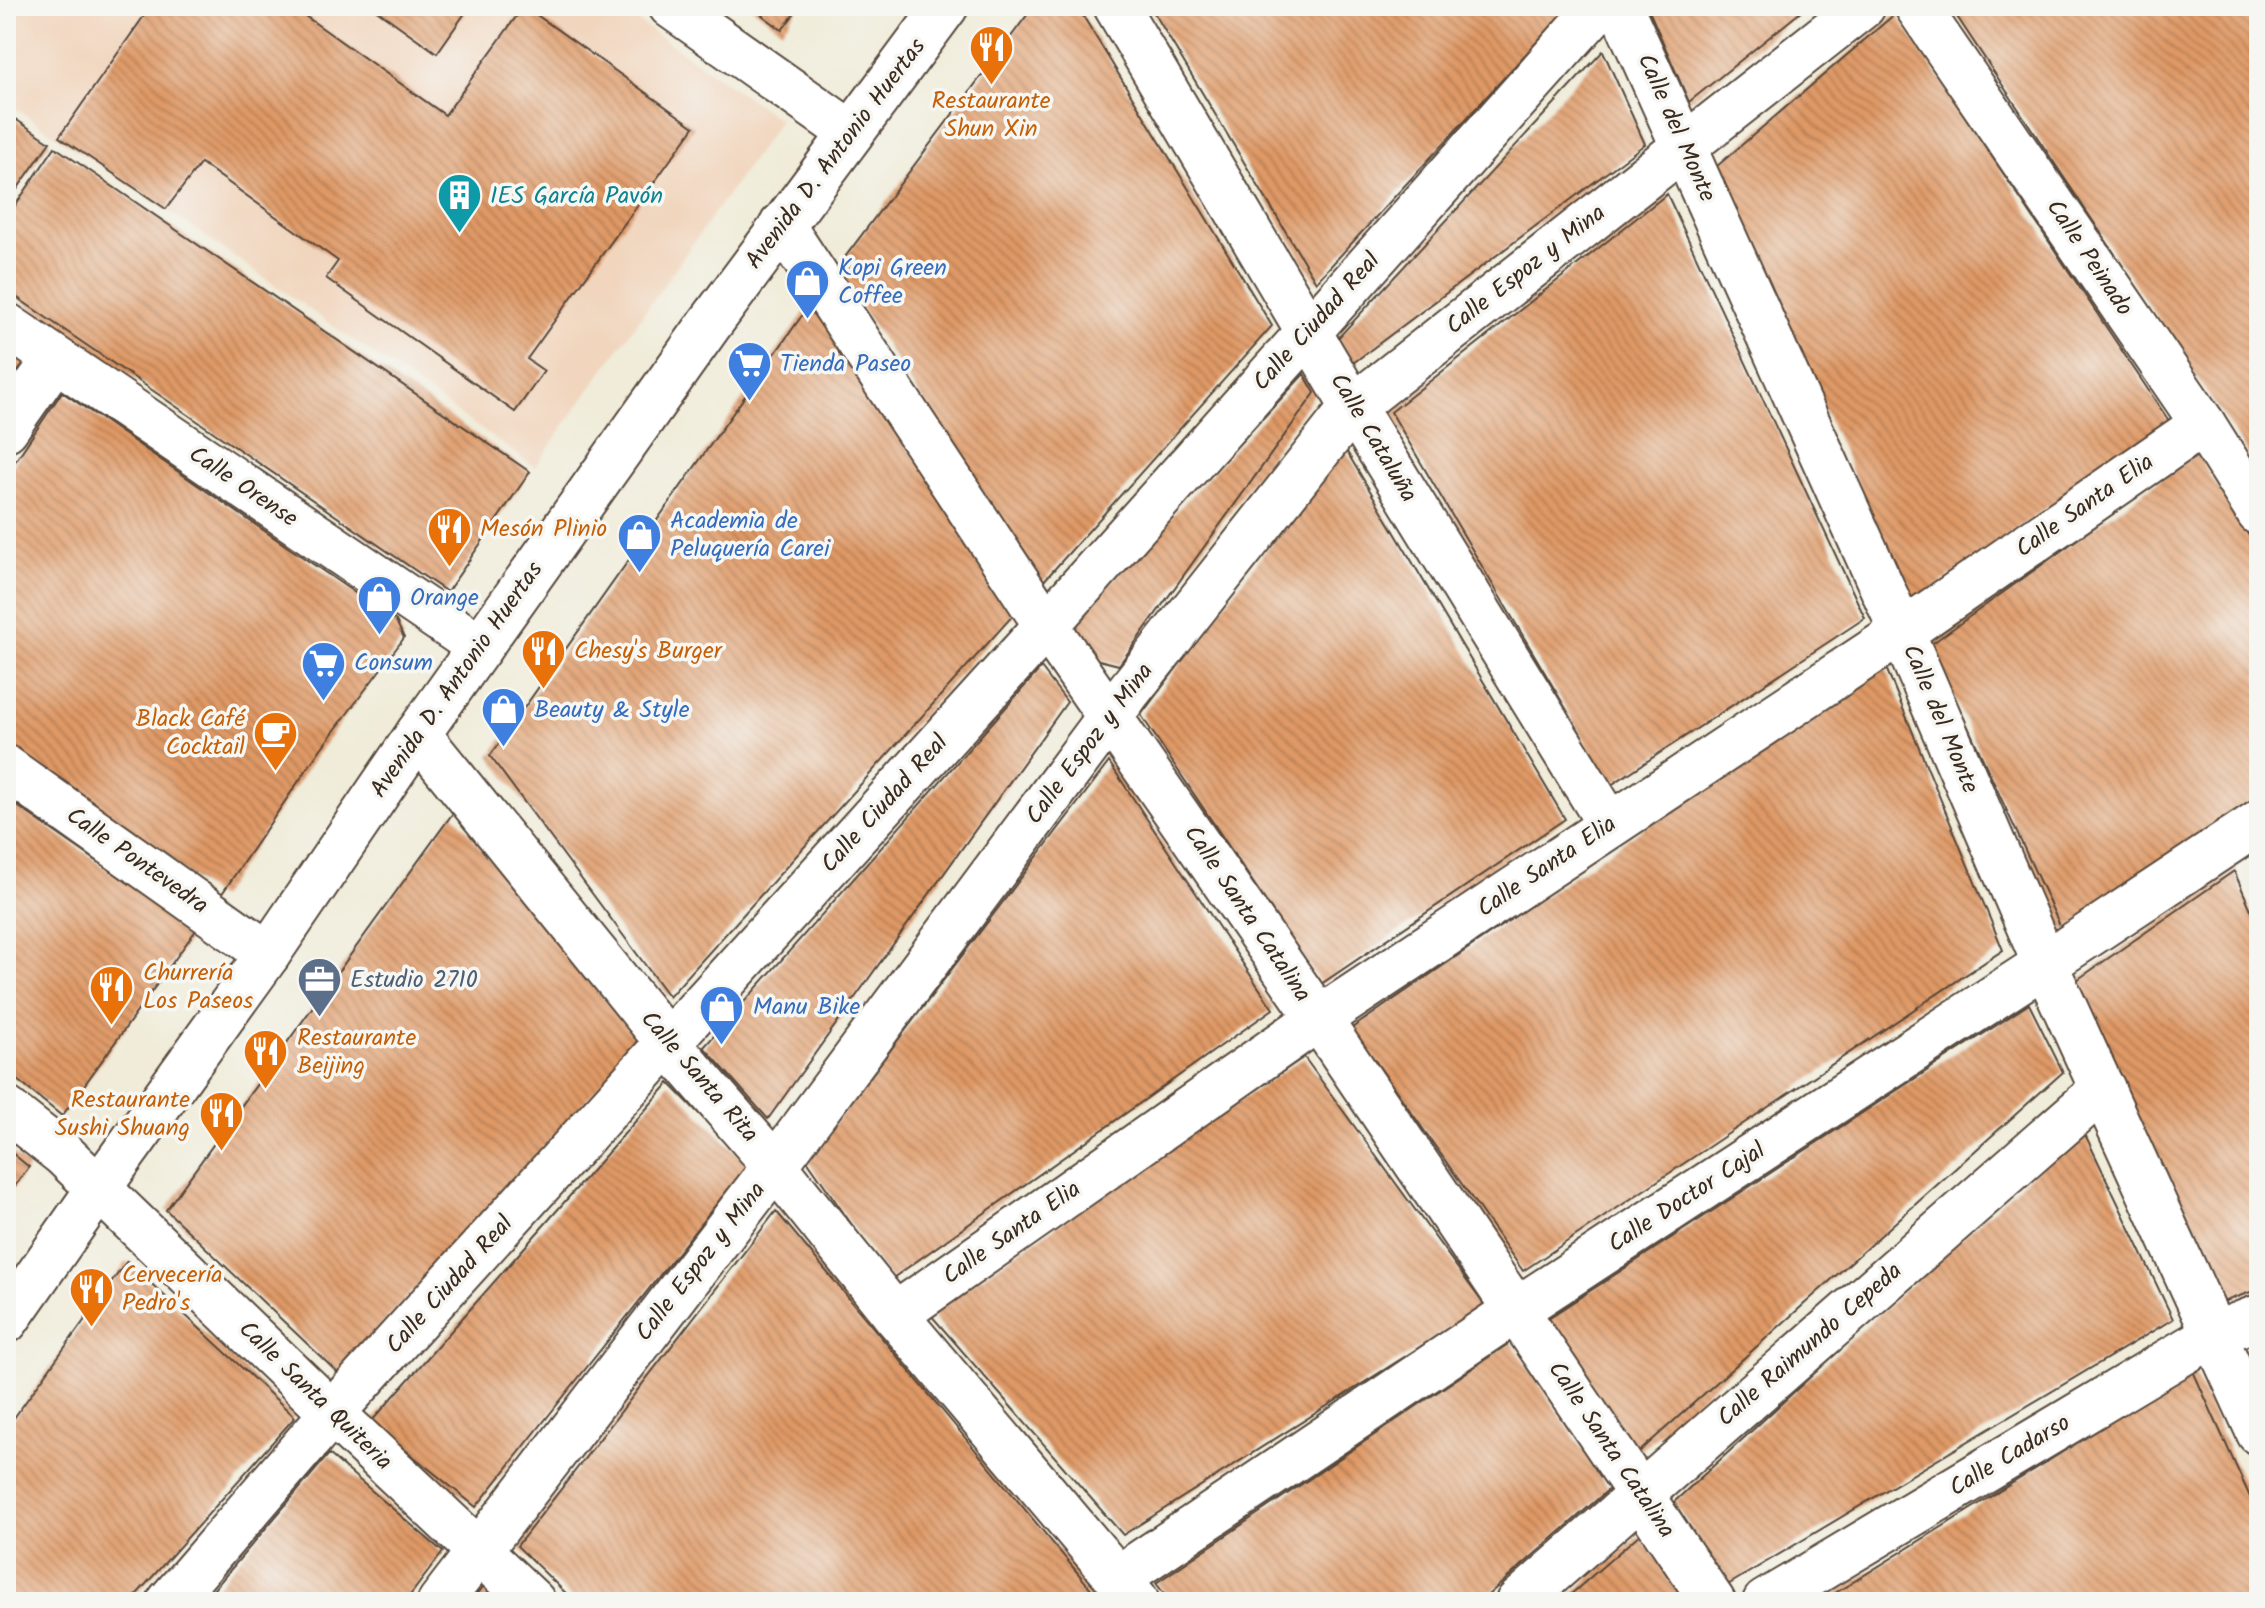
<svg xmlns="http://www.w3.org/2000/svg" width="2265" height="1608" font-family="Kalam,sans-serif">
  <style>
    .built { fill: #f1d5bd }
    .building { fill: url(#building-back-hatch) }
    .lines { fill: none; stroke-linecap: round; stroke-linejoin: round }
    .minor-casing { stroke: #56473a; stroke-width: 48 }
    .minor { stroke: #fff; stroke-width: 44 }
    .labels { text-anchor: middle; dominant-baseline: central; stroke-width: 7; stroke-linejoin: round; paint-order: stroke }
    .food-label { font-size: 24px; fill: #c56008; stroke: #f6f6f2; text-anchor: start }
    .street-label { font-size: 24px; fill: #3b2a1e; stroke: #f6f6f2 }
    .culture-label { font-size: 24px; fill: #0d838f; stroke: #f6f6f2; text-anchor: start }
    .shop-label { font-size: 24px; fill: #366cbe; stroke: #f6f6f2; text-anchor: start }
    .service-label { font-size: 24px; fill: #4e5e75; stroke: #f6f6f2; text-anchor: start }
  </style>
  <defs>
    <pattern id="building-back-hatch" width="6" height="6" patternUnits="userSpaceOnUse" patternTransform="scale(2)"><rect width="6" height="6" fill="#df9966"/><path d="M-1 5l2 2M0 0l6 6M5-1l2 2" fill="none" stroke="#b67d53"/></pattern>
  </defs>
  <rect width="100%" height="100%" fill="#f6f6f2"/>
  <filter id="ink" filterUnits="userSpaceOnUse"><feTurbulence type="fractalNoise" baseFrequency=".0125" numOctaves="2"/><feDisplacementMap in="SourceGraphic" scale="16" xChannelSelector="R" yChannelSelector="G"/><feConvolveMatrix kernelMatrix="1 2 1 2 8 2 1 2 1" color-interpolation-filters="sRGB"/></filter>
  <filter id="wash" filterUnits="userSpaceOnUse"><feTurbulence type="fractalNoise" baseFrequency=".006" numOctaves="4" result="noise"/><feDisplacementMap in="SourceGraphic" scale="32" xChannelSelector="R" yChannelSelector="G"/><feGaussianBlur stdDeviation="1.8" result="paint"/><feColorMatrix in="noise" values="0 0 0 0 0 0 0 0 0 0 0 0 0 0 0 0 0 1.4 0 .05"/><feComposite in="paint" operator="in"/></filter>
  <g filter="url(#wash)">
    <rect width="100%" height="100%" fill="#f0ecd9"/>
    <path class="built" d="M6 6H616L780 120 535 467 166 209 6 102Z"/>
    <g id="blocks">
      <g class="building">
        <path d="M151 6H291L445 115 524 6 694 127 527 359 544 371 515 412 326 278 338 261 201 163 166 209 59 137Z"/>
        <path d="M371 6H470L437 53Z"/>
        <path d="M750 6H800L782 30Z"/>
        <path d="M1034 6H1077L1272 326 1042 583 836 269Z"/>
        <path d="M1150 6H1570L1316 282Z"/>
        <path d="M1647 6H1808L1689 102Z"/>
        <path d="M1950 6H2259V471Z"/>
        <path d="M1896 13 2169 421 1911 604 1716 167Z"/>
        <path d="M1603 51 1645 144 1353 363 1337 339Z"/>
        <path d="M6 113 50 142 6 205Z"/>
        <path d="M55 147 530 472 447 592 6 290V219Z"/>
        <path d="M1667 194 1865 618 1611 785 1391 412Z"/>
        <path d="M813 300 1016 612 669 997 490 756Z"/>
        <path d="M6 346 35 365 6 404Z"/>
        <path d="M1304 374 1315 393 1119 665 1095 659 1068 628Z"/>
        <path d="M62 392 396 621 404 638 320 750 219 898 82 797 6 744V475Z"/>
        <path d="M1344 447 1565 819 1321 984 1141 715Z"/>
        <path d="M2196 454 2259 551V802L2063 932 1930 645Z"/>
        <path d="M1884 663 2003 950 1523 1271 1352 1028Z"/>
        <path d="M1041 668 1067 702 768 1119 704 1047Z"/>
        <path d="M1109 762 1273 1009 890 1280 807 1160Z"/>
        <path d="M6 798 196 930 62 1116 6 1071Z"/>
        <path d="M453 813 639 1042 338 1373 166 1210Z"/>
        <path d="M2234 871 2259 928V1289L2220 1303 2074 982Z"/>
        <path d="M2029 1004 2063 1072 1638 1453 1547 1319Z"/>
        <path d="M1304 1057 1485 1306 1123 1535 929 1313Z"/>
        <path d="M669 1083 748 1164 476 1507 371 1422Z"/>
        <path d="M2082 1128 2173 1319 1726 1586 1674 1502Z"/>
        <path d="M6 1148 29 1167 6 1198Z"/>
        <path d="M776 1211 1102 1602H575L517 1546Z"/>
        <path d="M127 1261 295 1417 130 1602H6V1429Z"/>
        <path d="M1511 1342 1609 1489 1480 1602H1170L1156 1583Z"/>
        <path d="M2259 1342V1395L2238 1349Z"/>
        <path d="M2193 1371 2259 1517V1602H1821Z"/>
        <path d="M329 1454 443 1552 405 1602H203Z"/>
        <path d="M1640 1534 1686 1602H1562Z"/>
        <path d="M485 1584 503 1602H472Z"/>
      </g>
    </g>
  </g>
  <g filter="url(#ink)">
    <use href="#blocks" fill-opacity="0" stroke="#56473a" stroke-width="2"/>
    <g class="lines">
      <defs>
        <g id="minor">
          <path d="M671 6 851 133"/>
          <path d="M1116 6 1353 407 1610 825"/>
          <path d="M1620 6 1902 632 2045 964 2259 1433"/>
          <path d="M1917 6 2203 424 2259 513"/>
          <path d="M782 225 1046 625 1319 1019 1713 1602"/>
          <path d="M6 325 480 647"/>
          <path d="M6 429 55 359"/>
          <path d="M418 734 669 1044 775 1166 895 1315 1136 1600"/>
          <path d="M6 768 268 954"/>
          <path d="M6 1109 63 1154 332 1413 533 1602"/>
          <path d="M895 1315 1299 1032 1902 632 2203 424"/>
          <path d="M6 1321 99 1188 268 954 418 734 709 325 946 6"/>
          <path d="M1118 1578 1516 1310 2045 964 2259 822"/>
          <path d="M169 1602 332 1413 1027 647 1600 6"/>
          <path d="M440 1602 775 1166 1128 692 1353 407 1863 6"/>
          <path d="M1518 1602 2103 1089"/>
          <path d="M1765 1602 2214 1334 2259 1317"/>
        </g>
      </defs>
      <use href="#minor" class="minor-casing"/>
      <use href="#minor" class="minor"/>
    </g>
  </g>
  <defs>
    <symbol id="restaurant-pin" viewBox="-11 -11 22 30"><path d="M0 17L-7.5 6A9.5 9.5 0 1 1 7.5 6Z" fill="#e8710a" stroke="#f6f6f2"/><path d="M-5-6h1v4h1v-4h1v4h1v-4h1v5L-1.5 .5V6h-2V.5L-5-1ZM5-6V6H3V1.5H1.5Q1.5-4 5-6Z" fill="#fff"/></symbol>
    <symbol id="building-pin" viewBox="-11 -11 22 30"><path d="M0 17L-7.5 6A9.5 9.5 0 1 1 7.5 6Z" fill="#0f9aa8" stroke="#f6f6f2"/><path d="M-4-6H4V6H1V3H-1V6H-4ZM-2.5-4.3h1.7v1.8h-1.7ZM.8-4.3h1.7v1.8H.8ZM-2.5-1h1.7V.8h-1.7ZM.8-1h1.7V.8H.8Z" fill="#fff"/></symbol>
    <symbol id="shop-pin" viewBox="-11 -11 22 30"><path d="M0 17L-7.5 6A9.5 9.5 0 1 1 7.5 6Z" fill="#3f7fe0" stroke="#f6f6f2"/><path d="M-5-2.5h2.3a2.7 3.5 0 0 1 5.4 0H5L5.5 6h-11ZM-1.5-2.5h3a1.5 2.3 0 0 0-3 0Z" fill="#fff"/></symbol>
    <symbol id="supermarket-pin" viewBox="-11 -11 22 30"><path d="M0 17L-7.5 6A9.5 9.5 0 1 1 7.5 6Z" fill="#3f7fe0" stroke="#f6f6f2"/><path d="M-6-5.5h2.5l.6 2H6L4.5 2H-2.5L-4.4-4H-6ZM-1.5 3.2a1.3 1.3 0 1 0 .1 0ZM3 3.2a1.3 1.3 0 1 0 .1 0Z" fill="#fff"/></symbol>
    <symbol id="cafe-pin" viewBox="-11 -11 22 30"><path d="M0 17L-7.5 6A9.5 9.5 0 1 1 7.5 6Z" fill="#e8710a" stroke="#f6f6f2"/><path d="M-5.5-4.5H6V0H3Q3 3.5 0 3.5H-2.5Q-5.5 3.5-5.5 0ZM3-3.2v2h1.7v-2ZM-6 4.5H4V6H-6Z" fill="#fff"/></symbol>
    <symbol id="office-pin" viewBox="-11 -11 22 30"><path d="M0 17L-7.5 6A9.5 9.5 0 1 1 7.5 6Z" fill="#5c6f8a" stroke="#f6f6f2"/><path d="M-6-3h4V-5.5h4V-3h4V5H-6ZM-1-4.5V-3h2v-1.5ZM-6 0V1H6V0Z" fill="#fff"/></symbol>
  </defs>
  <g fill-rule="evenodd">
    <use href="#restaurant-pin" x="966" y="22" width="51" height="69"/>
    <use href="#building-pin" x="434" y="170" width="51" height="69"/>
    <use href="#shop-pin" x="782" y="256" width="51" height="69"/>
    <use href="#supermarket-pin" x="724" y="338" width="51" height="69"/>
    <use href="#restaurant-pin" x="424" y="504" width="51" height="69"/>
    <use href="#shop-pin" x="614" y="510" width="51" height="69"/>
    <use href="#shop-pin" x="354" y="572" width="51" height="69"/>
    <use href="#restaurant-pin" x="518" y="626" width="51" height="69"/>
    <use href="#supermarket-pin" x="298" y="638" width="51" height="69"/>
    <use href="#shop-pin" x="478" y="684" width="51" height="69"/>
    <use href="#cafe-pin" x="250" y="708" width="51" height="69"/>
    <use href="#office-pin" x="294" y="954" width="51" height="69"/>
    <use href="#restaurant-pin" x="86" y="962" width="51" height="69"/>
    <use href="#shop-pin" x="696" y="982" width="51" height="69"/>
    <use href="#restaurant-pin" x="240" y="1026" width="51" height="69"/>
    <use href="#restaurant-pin" x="196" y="1088" width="51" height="69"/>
    <use href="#restaurant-pin" x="66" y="1264" width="51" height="69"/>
  </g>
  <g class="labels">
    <g class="food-label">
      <text x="991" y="101" text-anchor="middle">Restaurante<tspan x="991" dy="28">Shun Xin</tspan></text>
      <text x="480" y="529">Mesón Plinio</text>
      <text x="574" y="651">Chesy's Burger</text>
      <text x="245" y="719" text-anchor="end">Black Café<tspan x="245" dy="28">Cocktail</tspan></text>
      <text x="143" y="973">Churrería<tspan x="143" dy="28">Los Paseos</tspan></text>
      <text x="297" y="1038">Restaurante<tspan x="297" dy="28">Beijing</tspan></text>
      <text x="190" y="1100" text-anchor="end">Restaurante<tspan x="190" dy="28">Sushi Shuang</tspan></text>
      <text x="122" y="1275">Cervecería<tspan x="122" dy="28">Pedro's</tspan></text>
    </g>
    <g class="street-label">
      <text transform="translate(1676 128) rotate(66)">Calle del Monte</text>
      <text transform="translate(836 154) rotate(-53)">Avenida D. Antonio Huertas</text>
      <text transform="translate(2089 258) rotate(56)">Calle Peinado</text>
      <text transform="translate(1526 270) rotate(-38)">Calle Espoz y Mina</text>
      <text transform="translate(1317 322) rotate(-48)">Calle Ciudad Real</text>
      <text transform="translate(1373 438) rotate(59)">Calle Cataluña</text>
      <text transform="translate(243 487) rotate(34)">Calle Orense</text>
      <text transform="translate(2085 506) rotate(-35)">Calle Santa Elia</text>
      <text transform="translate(457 680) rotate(-55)">Avenida D. Antonio Huertas</text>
      <text transform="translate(1940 719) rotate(67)">Calle del Monte</text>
      <text transform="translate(1090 744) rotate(-53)">Calle Espoz y Mina</text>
      <text transform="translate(885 804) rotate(-48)">Calle Ciudad Real</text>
      <text transform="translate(137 861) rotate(35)">Calle Pontevedra</text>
      <text transform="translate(1547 867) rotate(-34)">Calle Santa Elia</text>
      <text transform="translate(1247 914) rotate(56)">Calle Santa Catalina</text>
      <text transform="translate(699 1077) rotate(49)">Calle Santa Rita</text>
      <text transform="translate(1687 1198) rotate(-33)">Calle Doctor Cajal</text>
      <text transform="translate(1012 1233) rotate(-35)">Calle Santa Elia</text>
      <text transform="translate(701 1262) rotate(-52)">Calle Espoz y Mina</text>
      <text transform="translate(450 1285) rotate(-48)">Calle Ciudad Real</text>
      <text transform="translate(1810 1345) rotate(-41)">Calle Raimundo Cepeda</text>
      <text transform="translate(315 1396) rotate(44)">Calle Santa Quiteria</text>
      <text transform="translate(1611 1450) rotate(56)">Calle Santa Catalina</text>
      <text transform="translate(2010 1456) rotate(-31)">Calle Cadarso</text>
    </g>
    <g class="culture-label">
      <text x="490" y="196">IES García Pavón</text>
    </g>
    <g class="shop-label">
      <text x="838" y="268">Kopi Green<tspan x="838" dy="28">Coffee</tspan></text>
      <text x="780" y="364">Tienda Paseo</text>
      <text x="670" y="521">Academia de<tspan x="670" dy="28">Peluquería Carei</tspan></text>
      <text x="410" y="598">Orange</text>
      <text x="354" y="663">Consum</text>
      <text x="534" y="710">Beauty &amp; Style</text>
      <text x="753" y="1007">Manu Bike</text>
    </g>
    <g class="service-label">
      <text x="350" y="980">Estudio 2710</text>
    </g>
  </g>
  <rect width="2265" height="1608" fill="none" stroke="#f6f6f2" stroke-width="32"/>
</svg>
